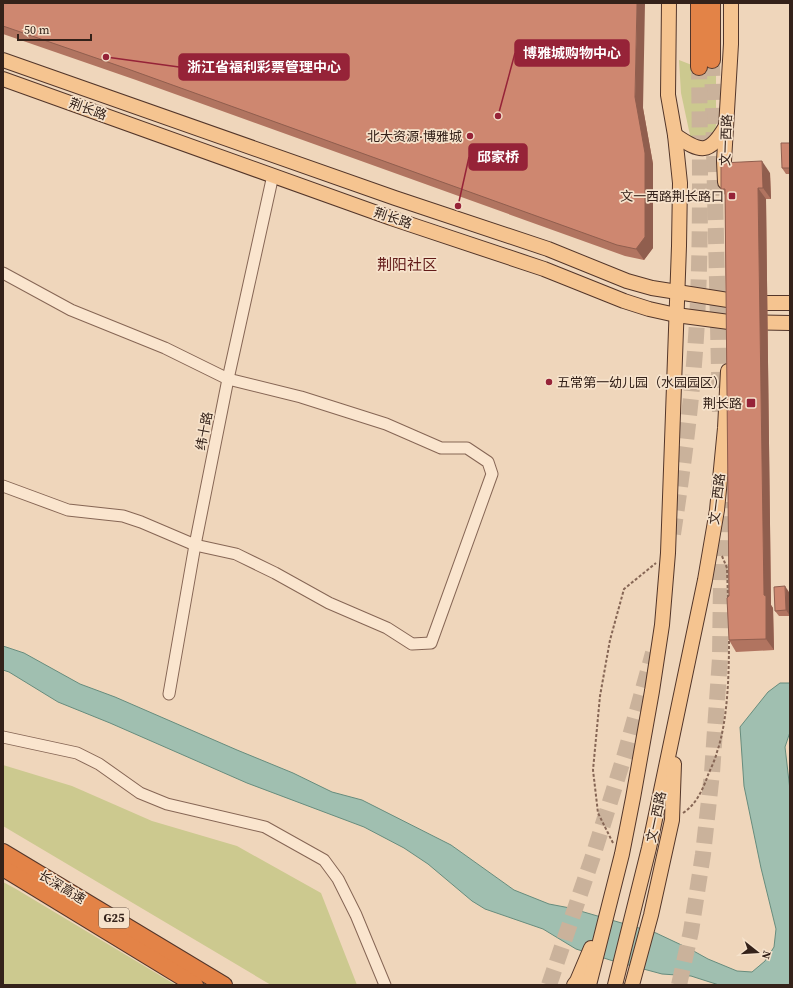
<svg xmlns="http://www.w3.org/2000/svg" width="793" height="988" font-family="'Source Serif 4','Noto Sans SC',serif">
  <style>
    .green { fill: #ccc98f }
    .water { fill: #a0bfb0; stroke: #678c7d }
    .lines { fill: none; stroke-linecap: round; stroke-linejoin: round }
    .highway-tunnel { stroke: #cab29b; stroke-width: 16; stroke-dasharray: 16 8; stroke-linecap: butt }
    .minor-casing { stroke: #866655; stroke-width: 13 }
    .major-casing { stroke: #53362a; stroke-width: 16 }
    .highway-casing { stroke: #53362a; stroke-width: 18 }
    .path { stroke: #866655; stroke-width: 2; stroke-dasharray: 3 2; stroke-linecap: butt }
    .minor { stroke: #fae5ce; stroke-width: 11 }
    .major { stroke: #f5c490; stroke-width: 14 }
    .highway { stroke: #e38347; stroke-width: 16 }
    .wall { fill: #b17460 }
    .shaded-wall { fill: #905e4e }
    .building { fill: #ce8770; stroke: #905e4e }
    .poi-dot { fill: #962338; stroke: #f6e2cb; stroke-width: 1.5 }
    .labels { text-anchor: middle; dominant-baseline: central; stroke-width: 3.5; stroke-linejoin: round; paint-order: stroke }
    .shield { fill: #f6e2cb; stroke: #6e5c4f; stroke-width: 1 }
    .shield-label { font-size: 12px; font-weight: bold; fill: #34221a }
    .street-label { font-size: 13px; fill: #34221a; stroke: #f6e2cb }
    .poi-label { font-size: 13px; fill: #34221a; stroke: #f6e2cb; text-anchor: end }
    .quarter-label { font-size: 15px; fill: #621b19; stroke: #f6e2cb }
    .leader { fill: none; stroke: #962338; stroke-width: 1.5 }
    .callout-dot { fill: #962338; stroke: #f6e2cb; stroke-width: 1.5 }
    .callout { fill: #962338; stroke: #962338; stroke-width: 1.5 }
    .callout-label { font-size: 14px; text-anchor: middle; font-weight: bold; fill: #fff }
  </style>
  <rect width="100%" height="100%" fill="#efd6bb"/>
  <g class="green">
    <path d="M679 60 697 67 716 62V125L713 139 709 142 691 140 681 93Z"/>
    <path d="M3 765 72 786 152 821 237 846 321 893 357 985H271L3 826Z"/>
    <path d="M3 882 16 889 176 985H5L3 984Z"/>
  </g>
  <path class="water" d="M3 646 24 653 80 684 115 697 237 750 293 773 332 792 362 800 451 845 514 890 549 904 570 908 656 933 690 949 708 959 737 971 752 972 765 961 774 947 776 929 761 868 744 786 740 727 768 692 780 683H790V732L785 747 790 790V985H719L691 976 662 974 610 960 576 949 543 929 485 909 472 901 428 864 404 848 364 827 247 783 110 723 58 702 9 672 3 670Z"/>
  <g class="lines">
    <g class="highway-tunnel">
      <path d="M712 60 720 414"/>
      <path d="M673 534C685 456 695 378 698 299 701 222 700 144 699 67"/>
      <path d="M549 985 593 856 625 754 653 653"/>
      <path d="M679 985 691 931 703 854 712 773 720 658 722 502"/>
    </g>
    <defs>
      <g id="minor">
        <path d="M3 273 71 310 165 348 228 379 301 397 386 424 441 448H467L488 462 492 474 431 643 412 644 387 628 329 603 275 573 236 554 195 545 141 522 123 516 68 510 3 486"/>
        <path d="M169 694 195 545 228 379 273 175"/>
        <path d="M3 737 77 753 99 764 140 793 167 804 265 827 324 860 338 879 356 915 385 985"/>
      </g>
      <g id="major">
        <path d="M3 60 395 198 548 249 627 281 652 288 728 300 756 303H790"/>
        <path d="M3 79 391 218 544 269 624 301 649 309 676 315 729 322 790 323"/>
        <path d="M675 135C701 153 709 155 726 126"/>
        <path d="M725 182 724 161 731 44V3"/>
        <path d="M574 985 577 981 591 948"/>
        <path d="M589 985 622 854 633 798 652 691 662 625 668 553 679 246 680 183 675 135 668 95 669 3"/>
        <path d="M615 985 649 848 705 580 717 510 725 428 728 371"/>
        <path d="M632 985 651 915 672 820 674 764"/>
      </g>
      <g id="highway">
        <path d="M699 3V67"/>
        <path d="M712 60V3"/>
        <path d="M3 852 224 985"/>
        <path d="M3 868 195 985"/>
      </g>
    </defs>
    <use href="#minor" class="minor-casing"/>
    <use href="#major" class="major-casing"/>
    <use href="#highway" class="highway-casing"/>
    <g class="path">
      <path d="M722 556 727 568 728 598"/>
      <path d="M683 813C696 805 703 789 708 775 711 768 715 760 717 752 728 720 729 673 729 639"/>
      <path d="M613 843 598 813 593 770 600 696 610 640 624 589 656 563"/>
    </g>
    <use href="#minor" class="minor"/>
    <use href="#major" class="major"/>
    <use href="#highway" class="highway"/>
  </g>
  <g class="wall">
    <path d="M3 3 643 108 653 164V248L644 260 625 256 136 80 3 34Z"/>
    <path d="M790 143V174H786L782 168Z"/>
    <path d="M770 173 771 199H766L771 605 773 608 774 650 736 652 729 640V596L725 195 721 189Z"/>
    <path d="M789 592 790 616H779L775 611Z"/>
  </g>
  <g class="shaded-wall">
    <path d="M637 3H645L643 108 653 164V248L644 260 636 249 635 97Z"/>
    <path d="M762 161 770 173 771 199 763 188Z"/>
    <path d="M758 188 766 199 771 605 773 608 774 650 766 639 764 595Z"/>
    <path d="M785 586 789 592 790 616 786 610Z"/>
  </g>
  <g class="building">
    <path d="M3 3H637L635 97 645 153V237L636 249 617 245 128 69 3 26Z"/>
    <path d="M781 143H790V168H782Z"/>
    <path d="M762 161 763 188H758L764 595 766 596V639L729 640 727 598 729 596 725 189H721V163Z"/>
    <path d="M785 586 786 610 775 611 774 587Z"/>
  </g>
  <g class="poi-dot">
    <circle cx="470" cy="136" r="4"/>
    <rect x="728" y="192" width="8" height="8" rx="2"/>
    <circle cx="549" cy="382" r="4"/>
    <rect x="746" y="398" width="10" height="10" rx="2"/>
  </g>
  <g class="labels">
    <rect class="shield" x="99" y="908" width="30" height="20" rx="3"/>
    <g class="shield-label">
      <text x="114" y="918">G25</text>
    </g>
    <g class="street-label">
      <text transform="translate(88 109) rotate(20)">荆长路</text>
      <text transform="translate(726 140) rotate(-88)">文一西路</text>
      <text transform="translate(393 218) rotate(19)">荆长路</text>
      <text transform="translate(204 431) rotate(-79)">纬十路</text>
      <text transform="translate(717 499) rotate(-83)">文一西路</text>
      <text transform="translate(656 817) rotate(-78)">文一西路</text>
      <text transform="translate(62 887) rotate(31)">长深高速</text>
    </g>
    <g class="poi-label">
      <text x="462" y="136">北大资源·博雅城</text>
      <text x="724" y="196">文一西路荆长路口</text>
      <text x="557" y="382" text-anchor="start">五常第一幼儿园（水园园区）</text>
      <text x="742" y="403">荆长路</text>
    </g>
    <g class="quarter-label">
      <text x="407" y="264">荆阳社区</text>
    </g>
  </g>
  <path class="leader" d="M498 116L515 53M106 57L179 67M458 206L469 157"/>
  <g class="callout-dot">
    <circle cx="498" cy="116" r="4"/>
    <circle cx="106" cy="57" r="4"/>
    <circle cx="458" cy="206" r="4"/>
  </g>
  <g class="callout">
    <rect x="515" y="40" width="114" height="26" rx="4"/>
    <rect x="179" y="54" width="170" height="26" rx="4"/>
    <rect x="469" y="144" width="58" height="26" rx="4"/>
  </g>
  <g class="callout-label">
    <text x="572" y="58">博雅城购物中心</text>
    <text x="264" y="72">浙江省福利彩票管理中心</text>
    <text x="498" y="162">邱家桥</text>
  </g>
  <rect width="793" height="988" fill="none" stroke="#34221a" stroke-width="8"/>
  <g transform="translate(757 952) rotate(107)" stroke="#f6e2cb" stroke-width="3" paint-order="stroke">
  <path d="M0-3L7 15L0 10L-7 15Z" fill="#34221a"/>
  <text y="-6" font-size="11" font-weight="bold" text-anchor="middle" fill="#34221a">N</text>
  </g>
  <path d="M18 34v6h73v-6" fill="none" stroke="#34221a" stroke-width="2"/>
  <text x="24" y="34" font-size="12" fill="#34221a" stroke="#f6e2cb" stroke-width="3" paint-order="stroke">50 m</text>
</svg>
